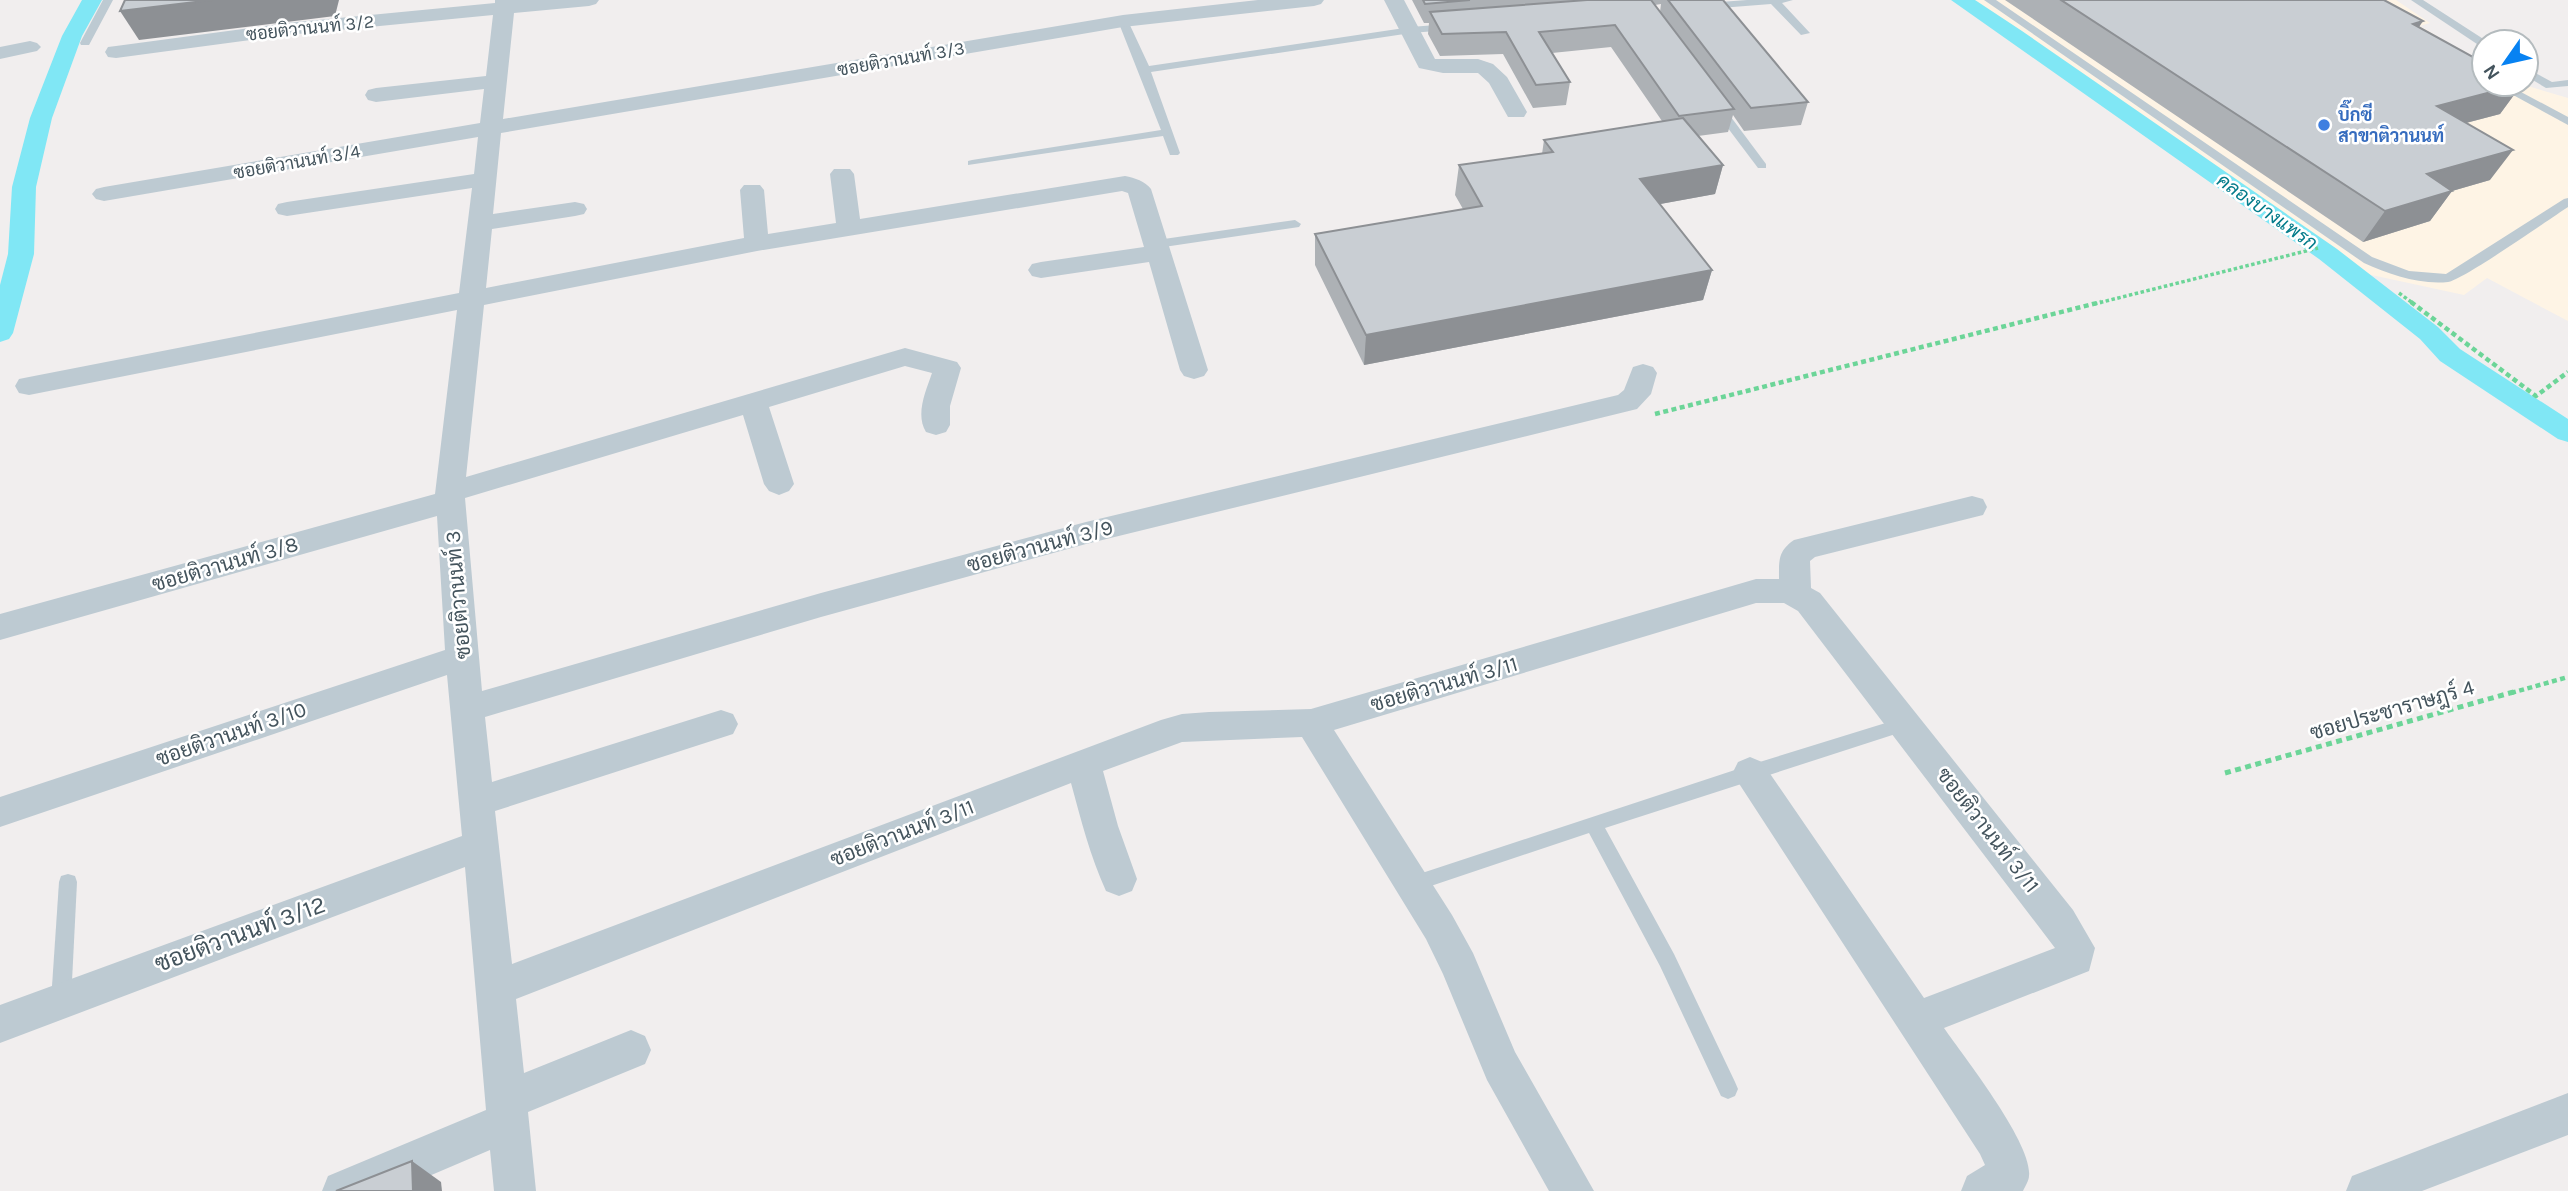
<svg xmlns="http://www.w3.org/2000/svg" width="2568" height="1191" font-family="Karla,Sarabun,sans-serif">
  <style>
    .commercial { fill: #fef4e5 }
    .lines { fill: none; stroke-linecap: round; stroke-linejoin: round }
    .canal { fill: #80e7f5; fill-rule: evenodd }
    .path-far2 { stroke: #6cd598; stroke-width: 3.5; stroke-dasharray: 3.5 2.5; stroke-linecap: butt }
    .path-far1 { stroke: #6cd598; stroke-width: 4.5; stroke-dasharray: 5 3.5; stroke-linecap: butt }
    .path { stroke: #6cd598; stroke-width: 5; stroke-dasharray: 6 4.5; stroke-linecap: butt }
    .lane { fill: #bdcad2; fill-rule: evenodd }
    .street { fill: #bdcad2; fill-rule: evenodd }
    .wall { fill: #adb1b5; fill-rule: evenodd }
    .shaded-wall { fill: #8d9094 }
    .building { fill: #c9ced3; stroke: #8d9094; stroke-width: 2 }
    .shop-dot { fill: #3f7fe0; stroke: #fff; stroke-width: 2.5 }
    .labels { text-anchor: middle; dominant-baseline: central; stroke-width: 5; stroke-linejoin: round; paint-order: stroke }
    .far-street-label { font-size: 18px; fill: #44545d; stroke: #fff }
    .far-shop-label { font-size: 18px; font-weight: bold; fill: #366cbe; stroke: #fff; text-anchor: start }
    .far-water-label { font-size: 19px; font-style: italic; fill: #047c8b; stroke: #fff }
    .street-label { font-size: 21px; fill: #44545d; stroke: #fff }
    .near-street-label { font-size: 24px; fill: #44545d; stroke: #fff }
  </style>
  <rect width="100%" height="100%" fill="#f1eeee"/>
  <path class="commercial" d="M1963 0H2396L2430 23 2420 26 2484 64V84H2521L2568 98V321L2487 278 2464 295 2367 274 2264 213Z"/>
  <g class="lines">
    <g class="canal">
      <path d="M82 0H102L82 36 52 118 36 187 34 254 13 333 9 339 0 342V285L8 254 12 187 30 118 62 36Z"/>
      <path d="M1951 0H1975L2022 31 2337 249 2438 327 2460 349 2568 419V442L2558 439 2440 361 2420 339 2319 259Z"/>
    </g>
    <g class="path-far2">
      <path d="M2399 293 2414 304"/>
      <path d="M2094 304 2318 248"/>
    </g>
    <g class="path-far1">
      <path d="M2411 302 2536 396 2568 372"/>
      <path d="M1655 414 2101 302"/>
      <path d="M2511 693 2568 677"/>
    </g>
    <path class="path" d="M2225 773 2517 691"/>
    <g class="lane">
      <path d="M103 0H113L89 45H81L80 43Z"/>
      <path d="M1747 0H1793L1782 3 1810 33 1801 35 1771 4 1707 9 1702 6 1707 3Z"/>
      <path d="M1984 0H1996L2372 257 2409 271 2446 274 2564 199 2568 198V207C2548 220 2463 280 2448 282 2419 285 2389 274 2364 263Z"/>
      <path d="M2411 0H2423L2488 42H2484V47L2480 46Z"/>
      <path d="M1123 18 1128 21 1149 66 1411 27 1448 24 1453 27 1448 30 1411 33 1151 72 1180 153 1178 155H1170L1163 136 968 165V161L972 160 1161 130 1118 21Z"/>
      <path d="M2526 68 2552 82 2568 80V86L2546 88 2526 76Z"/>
      <path d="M2493 84H2506L2568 117V125Z"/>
      <path d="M1714 105H1722L1766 164V168H1758L1712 107Z"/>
      <path d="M1295 220 1301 224 1299 227 1157 248 1151 244 1157 240Z"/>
      <path d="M1905 717 1911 719 1913 724 1911 729 1605 828 1674 954 1735 1082 1738 1089 1735 1096 1728 1099 1721 1096 1660 966 1589 833 1413 892 1406 890 1404 884 1406 878 1413 876 1750 765Z"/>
      <path d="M68 874 75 876 77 882 71 1001 68 1008 61 1010 54 1008 51 1001 59 882 61 876Z"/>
    </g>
    <g class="street">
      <path d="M495 0H599L596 4 589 6 514 13 503 119 1123 15 1258 0H1324L1321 4 1314 6 1123 27 501 133 493 214 575 202 584 204 587 209 584 214 575 216 492 229 486 288 744 238 740 190 744 185H760L764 190 768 234 836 223 830 174 834 169H850L854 174 860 219 1125 176C1135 178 1145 181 1151 189L1208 370 1204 376 1194 379 1184 376 1180 370 1149 262 1041 278 1032 276 1028 270 1032 264 1041 262 1144 247 1128 193 1122 191 757 251 484 305 466 477 905 348 957 362 961 368 950 406V425L946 432 936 435 926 432C915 414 926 391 932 373L905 366 769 407 794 484 789 491 779 495 769 491 764 484 743 415 465 498 482 691 821 593 1086 522 1618 395 1624 390 1633 367 1643 364 1653 367 1657 373 1651 394 1637 409 1086 544 821 617 485 717 492 782 721 710 733 714 738 724 733 734 495 811 512 964 1161 720 1182 714 1209 712 1311 709 1756 579H1779C1779 560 1778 551 1794 540L1972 496 1983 499 1987 507 1983 515 1815 557 1810 561 1811 588 1820 593 2073 910 2095 948 2089 971 1944 1028C1964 1057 2033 1144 2029 1176 2029 1180 2025 1187 2023 1191H1961L1967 1176 1985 1165 1980 1154 1738 782 1733 772 1738 762 1750 757 1762 762 1924 998 2055 948 1798 611 1784 603H1756L1334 730 1452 915 1473 953 1515 1052 1594 1191H1549L1487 1080 1443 974 1426 939 1302 737 1182 742 1103 771 1118 826 1137 879 1132 891 1119 896 1106 891C1090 856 1081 820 1071 783L516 999 524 1073 631 1030 645 1036 651 1050 645 1064 528 1112 536 1191H494L490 1150 394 1191H322L328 1176 486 1110 465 867 0 1043V1005L462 836 447 675 0 827V797L445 650 437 516 0 640V614L435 494 457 310 29 395 19 393 15 386 19 379 29 377 459 293 472 188 287 216 278 214 275 209 278 204 287 202 474 174 478 137 104 201 96 199 92 194 96 189 104 187 480 123 484 89 376 102 368 100 365 95 368 90 376 88 486 76 493 15 287 35 116 58 108 57 105 52 108 47 116 46 287 23 495 3Z"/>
      <path d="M1384 0H1404L1435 59H1478L1493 64 1507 77 1527 112 1524 117H1508L1489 83 1478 73H1443L1419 68Z"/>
      <path d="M30 41 37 43 41 47 37 51 0 59V47Z"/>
      <path d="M2568 1093V1135L2422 1191H2346L2352 1176Z"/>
    </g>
  </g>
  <g class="wall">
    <path d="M1412 0H1723L1808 102 1801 125 1744 131 1733 115 1728 132 1698 136 1723 165 1715 194 1660 204 1712 270 1703 300 1364 365 1315 265V234L1463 209 1455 195 1459 165 1542 154 1544 140 1662 121 1611 47 1552 53 1570 82 1566 105 1533 108 1503 54 1440 56 1428 34 1429 23H1424ZM1661 4 1660 12 1655 5Z"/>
    <path d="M2005 0H2384L2419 27 2522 84 2500 114 2466 123 2490 180 2452 191 2430 221 2363 242Z"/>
  </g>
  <g class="shaded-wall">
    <path d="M212 0H339L335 16 139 40 120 11Z"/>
    <path d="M2423 21 2404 50 2413 24Z"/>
    <path d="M2522 84 2500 114 2416 136 2437 106Z"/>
    <path d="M2513 150 2490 180 2452 191 2430 221 2363 242 2385 211 2427 174Z"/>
    <path d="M1723 165 1715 194 1633 209 1640 179Z"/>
    <path d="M1712 270 1703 300 1364 365 1366 335Z"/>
    <path d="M412 1161 441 1182 442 1191H413Z"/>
  </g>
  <g class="building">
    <path d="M125 0H212L120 11Z"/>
    <path d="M1423 0H1470L1425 4Z"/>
    <path d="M1587 0H1651L1734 109 1679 116 1615 25 1539 32 1570 82 1536 85 1506 32 1442 34 1430 12Z"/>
    <path d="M1668 0H1723L1808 102 1751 108Z"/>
    <path d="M2061 0H2384L2423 21 2413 24 2484 63V84H2522L2437 106 2513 150 2427 174 2452 191 2385 211Z"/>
    <path d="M1683 118 1723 165 1640 179 1712 270 1366 335 1315 234 1482 206 1459 165 1553 152 1544 140Z"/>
    <path d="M412 1161 413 1191H336Z"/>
  </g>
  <circle class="shop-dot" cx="2324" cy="125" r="7"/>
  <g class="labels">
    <g class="far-street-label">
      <text transform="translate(310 28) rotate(-6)">ซอยติวานนท์ 3/2</text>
      <text transform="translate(901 59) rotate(-10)">ซอยติวานนท์ 3/3</text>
      <text transform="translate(297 162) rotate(-10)">ซอยติวานนท์ 3/4</text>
    </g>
    <g class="far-shop-label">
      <text x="2338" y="115">บิ๊กซี<tspan x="2338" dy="21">สาขาติวานนท์</tspan></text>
    </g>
    <g class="far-water-label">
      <text transform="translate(2267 212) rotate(35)">คลองบางแพรก</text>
    </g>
    <g class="street-label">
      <text transform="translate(1040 546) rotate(-15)">ซอยติวานนท์ 3/9</text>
      <text transform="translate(225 564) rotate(-16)">ซอยติวานนท์ 3/8</text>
      <text transform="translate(458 595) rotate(-95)">ซอยติวานนท์ 3</text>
      <text transform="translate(1444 684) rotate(-16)">ซอยติวานนท์ 3/11</text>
      <text transform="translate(2392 710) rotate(-16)">ซอยประชาราษฎร์ 4</text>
      <text transform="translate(231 734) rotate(-19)">ซอยติวานนท์ 3/10</text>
      <text transform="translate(1988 830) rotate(52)">ซอยติวานนท์ 3/11</text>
      <text transform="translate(902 833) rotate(-21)">ซอยติวานนท์ 3/11</text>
    </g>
    <g class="near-street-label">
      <text transform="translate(240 934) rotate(-20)">ซอยติวานนท์ 3/12</text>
    </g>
  </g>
  <g transform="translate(2505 63) rotate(236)"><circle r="33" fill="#ffffff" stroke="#b4bbbe" stroke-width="2"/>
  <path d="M0-5L12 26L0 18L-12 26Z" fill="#0782f2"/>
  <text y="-10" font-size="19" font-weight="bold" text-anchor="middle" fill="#44545d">N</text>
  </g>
</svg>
